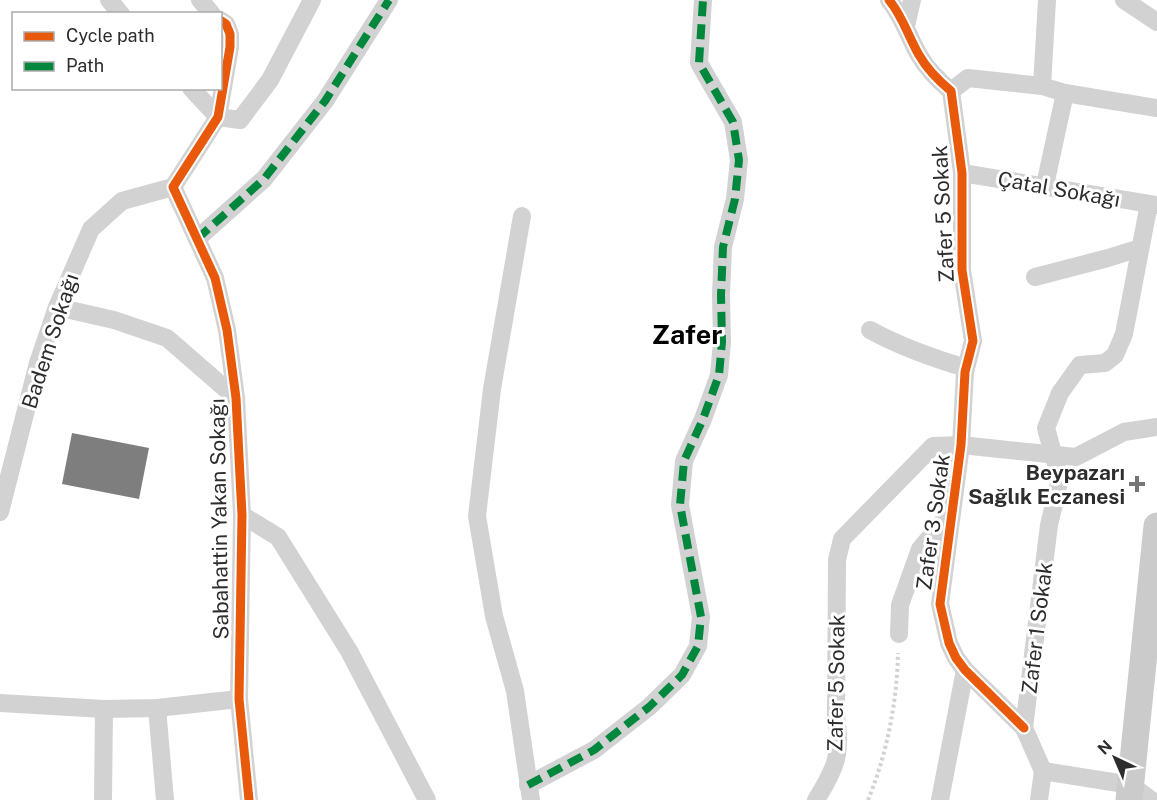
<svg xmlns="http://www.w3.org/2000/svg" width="1157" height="800" font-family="'Public Sans',sans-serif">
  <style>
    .building { fill: #7e7e7e }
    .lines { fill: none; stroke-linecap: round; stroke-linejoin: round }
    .path { stroke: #d2d2d2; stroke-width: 4; stroke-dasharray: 3 3; stroke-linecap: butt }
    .street { stroke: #d2d2d2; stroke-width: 18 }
    .secondary { stroke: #cbcbcb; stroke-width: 27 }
    .quiet { stroke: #00873e; stroke-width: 8; stroke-dasharray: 15 8; stroke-linecap: butt }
    .cycleway-casing { stroke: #fff; stroke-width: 13 }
    .cycleway { stroke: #e8590c; stroke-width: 9 }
    .poi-dot { fill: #767676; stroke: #fff; stroke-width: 2 }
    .labels { text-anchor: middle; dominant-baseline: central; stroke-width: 6; stroke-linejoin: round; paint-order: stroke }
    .street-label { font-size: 21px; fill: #2d2d2d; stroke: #fff }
    .poi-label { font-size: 21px; font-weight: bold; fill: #2d2d2d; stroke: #fff; text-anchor: end }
    .district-label { font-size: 27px; font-weight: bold; fill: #000; stroke: #fff }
  </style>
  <rect width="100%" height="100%" fill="#fff"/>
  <path class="building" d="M72 433 149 448 139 499 62 484Z"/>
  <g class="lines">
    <path class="path" d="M868 800C887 754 897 702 898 653"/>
    <g class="street">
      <path d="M109 0 121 14"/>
      <path d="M200 0 212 14"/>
      <path d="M889 0C903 17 908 36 919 55 927 69 939 81 951 91L962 173V270L973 341 965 372 961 445 940 604 949 643 956 658 965 670 1024 728"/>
      <path d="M1124 0 1157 22"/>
      <path d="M220 20 226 24 230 34V47L218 117 173 187 215 278 227 330 236 398 242 515 239 699 249 800"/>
      <path d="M906 26 912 0"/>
      <path d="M1042 86 1047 0"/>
      <path d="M191 88 218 117"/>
      <path d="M951 91 968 78 1042 86 1065 93 1157 108"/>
      <path d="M218 117 240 120 270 80 312 0"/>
      <path d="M962 173 1157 205"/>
      <path d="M1045 185 1065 93"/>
      <path d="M522 216 492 389 477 516 494 616 515 691 531 800"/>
      <path d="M197 239 264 179 325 101 389 0"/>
      <path d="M1035 277 1108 258 1140 248"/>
      <path d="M57 307 114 320 167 338 236 398"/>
      <path d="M870 330C901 347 932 358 966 368"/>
      <path d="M0 512 38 363 57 307 91 229 122 201 173 187"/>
      <path d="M242 515 278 537 349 651 427 800"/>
      <path d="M899 634 900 605 920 549 952 511"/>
      <path d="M0 703 104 709 157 708 239 699"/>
      <path d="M157 708 165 800"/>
      <path d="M1043 771 1131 785 1151 800"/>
      <path d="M528 785 594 750 649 707 682 675 698 646 701 617 680 505 684 461 703 419 719 375 722 342 721 295 723 247 735 199 739 160 733 122 699 63 703 0"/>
      <path d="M103 800 104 709"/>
      <path d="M816 800C836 768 842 754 836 716L837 560 842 539 933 446 961 445 1076 457 1124 432 1157 427"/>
      <path d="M940 800 965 670"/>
      <path d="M1039 800 1043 771 1024 728 1049 525 1060 479 1046 428 1060 393 1080 365 1105 363 1115 355 1124 334 1149 204"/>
    </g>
    <path class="secondary" d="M1129 800 1157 526"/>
    <g class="quiet">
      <path d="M197 239 264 179 325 101 389 0"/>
      <path d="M528 785 594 750 649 707 682 675 698 646 701 617 680 505 684 461 703 419 719 375 722 342 721 295 723 247 735 199 739 160 733 122 699 63 703 0"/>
    </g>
    <defs>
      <g id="cycleway">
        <path d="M889 0C903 17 908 36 919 55 927 69 939 81 951 91L962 173V270L973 341 965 372 961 445 940 604 949 643 956 658 965 670 1024 728"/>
        <path d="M220 20 226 24 230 34V47L218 117 173 187 215 278 227 330 236 398 242 515 239 699 249 800"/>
      </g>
    </defs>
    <use href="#cycleway" class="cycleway-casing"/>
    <use href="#cycleway" class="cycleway"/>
  </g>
  <path class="poi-dot" d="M1134 475h6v6h6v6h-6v6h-6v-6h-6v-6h6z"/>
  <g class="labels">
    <g class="street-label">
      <text transform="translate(1059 189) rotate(10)">Çatal Sokağı</text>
      <text transform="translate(943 214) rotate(-93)">Zafer 5 Sokak</text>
      <text transform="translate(50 341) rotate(-72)">Badem Sokağı</text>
      <text transform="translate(219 519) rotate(-91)">Sabahattin Yakan Sokağı</text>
      <text transform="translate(933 522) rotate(-82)">Zafer 3 Sokak</text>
      <text transform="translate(1037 628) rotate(-83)">Zafer 1 Sokak</text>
      <text transform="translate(836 683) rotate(-89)">Zafer 5 Sokak</text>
    </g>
    <g class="poi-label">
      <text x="1125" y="472">Beypazarı<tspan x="1125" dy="24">Sağlık Eczanesi</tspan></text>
    </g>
    <g class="district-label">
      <text x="687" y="334">Zafer</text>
    </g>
  </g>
  <rect x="12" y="12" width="210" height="78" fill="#ffffff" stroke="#ababab" stroke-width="1.5"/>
  <rect x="24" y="32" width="30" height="9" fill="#e8590c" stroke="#ababab" stroke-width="1.5"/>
  <text x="66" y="42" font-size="18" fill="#2d2d2d">Cycle path</text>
  <rect x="24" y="62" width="30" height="9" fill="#00873e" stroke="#ababab" stroke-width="1.5"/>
  <text x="66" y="72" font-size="18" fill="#2d2d2d">Path</text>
  <g transform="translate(1115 758) rotate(316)" stroke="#ffffff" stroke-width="4.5" paint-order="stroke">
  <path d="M0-4.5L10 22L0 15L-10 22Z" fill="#2d2d2d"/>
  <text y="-9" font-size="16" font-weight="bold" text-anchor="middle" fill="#2d2d2d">N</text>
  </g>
</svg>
